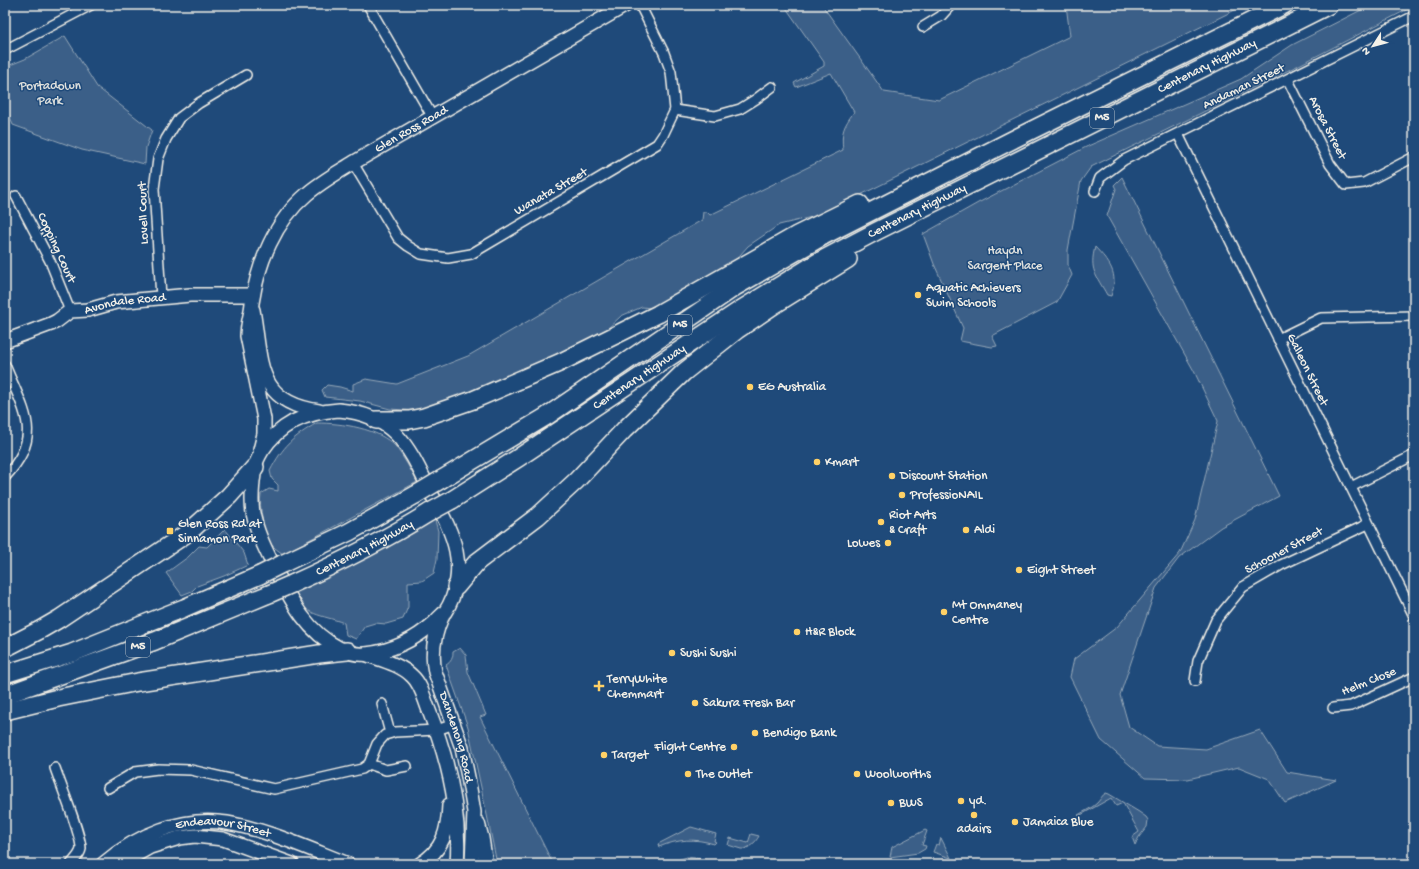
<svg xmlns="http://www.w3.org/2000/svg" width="1419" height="869" font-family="'Gochi Hand',sans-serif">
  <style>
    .green { fill: #3a5f88; stroke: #97a8b8 }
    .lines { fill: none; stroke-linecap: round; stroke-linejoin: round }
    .street-casing { stroke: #f4f1e8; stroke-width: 12 }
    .secondary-casing { stroke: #f4f1e8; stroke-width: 16 }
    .highway-casing { stroke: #f4f1e8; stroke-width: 20 }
    .street { stroke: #1f4a7a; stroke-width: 9 }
    .secondary { stroke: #1f4a7a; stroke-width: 13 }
    .highway { stroke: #1f4a7a; stroke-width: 17 }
    .highway-bridge-casing { stroke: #f4f1e8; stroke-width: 20; stroke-linecap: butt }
    .highway-bridge { stroke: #1f4a7a; stroke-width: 17 }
    .poi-dot { fill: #ffd166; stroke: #1f4a7a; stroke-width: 1.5 }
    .labels { text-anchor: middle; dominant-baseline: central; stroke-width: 3; stroke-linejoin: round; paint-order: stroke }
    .shield { fill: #1f4a7a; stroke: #b4bfc7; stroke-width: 1 }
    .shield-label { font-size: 12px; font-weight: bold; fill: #f4f1e8 }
    .street-label { font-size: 13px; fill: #f4f1e8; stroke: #1f4a7a }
    .park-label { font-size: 13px; fill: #e1e2de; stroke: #1f4a7a }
    .poi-label { font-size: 13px; fill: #f4f1e8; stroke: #1f4a7a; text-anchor: start }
  </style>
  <rect width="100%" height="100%" fill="#1f4a7a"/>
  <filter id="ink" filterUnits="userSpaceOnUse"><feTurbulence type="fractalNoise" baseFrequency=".025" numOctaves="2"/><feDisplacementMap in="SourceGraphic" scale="8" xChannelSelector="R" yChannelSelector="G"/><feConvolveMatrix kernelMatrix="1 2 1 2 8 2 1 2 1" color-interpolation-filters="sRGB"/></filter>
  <g filter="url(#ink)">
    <g class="green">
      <path d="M784 5H822L884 92 939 100 1070 36 1066 5H1245L820 215 779 225 748 246 733 263 651 308 642 307 621 316 605 331 583 343 456 401 420 411 390 409 360 401 325 397 322 390 327 385 340 387 353 391V384L366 379 397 384 468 356 702 220 703 212H707L710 215 843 150C841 132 843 127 854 112L831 73 796 87 794 83 824 66V62Z"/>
      <path d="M1371 5H1414V6L1299 65 1091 167 1081 181 1068 250V265L1072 275 1057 302 992 336 997 346 992 347 960 341 963 328 934 264 923 234 978 203 1088 146 1241 79 1292 45Z"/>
      <path d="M65 36 97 87 152 130 146 147 145 164 82 150 13 125 5 105V67L25 59Z"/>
      <path d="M1122 177 1279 496 1221 527 1179 558 1156 588 1120 695 1129 727 1157 746 1206 749 1260 730 1287 772 1336 780 1285 803 1269 779 1239 767 1188 779 1145 778 1101 740 1070 677 1074 659 1117 627 1180 553 1195 520 1218 421 1194 371 1107 216 1116 189 1114 185Z"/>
      <path d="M1095 247C1110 263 1119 273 1111 296L1107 295C1096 275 1089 270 1095 247Z"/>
      <path d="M317 423C341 423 379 428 396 447 404 458 411 470 417 482L283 554C279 551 274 548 271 544 263 533 259 506 261 494L269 489 278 491V485L272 479 270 471C283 446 293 437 317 423Z"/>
      <path d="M434 517 438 531 437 559 434 573 422 581 408 582V607L403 619 386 624 375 623 365 626 356 639 346 635 344 623C321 614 305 617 292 592Z"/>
      <path d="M225 529 244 553 248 565 224 576 197 586 192 591 182 595 166 573 188 557 199 546 207 547Z"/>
      <path d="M460 648 466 655 468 672 486 715 480 717 550 858 554 864H497L487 815 468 727 446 665C451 662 453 658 453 652Z"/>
      <path d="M1106 793 1109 794 1139 812 1146 817 1148 820 1147 827 1139 837 1135 845 1132 837 1139 832 1123 803 1116 806 1111 798 1079 816 1078 815C1085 811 1092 808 1097 803 1101 799 1102 795 1106 793Z"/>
      <path d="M691 827 716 834 714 841 716 842 714 844C695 838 678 839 659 847L658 844Z"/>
      <path d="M925 830 927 831 922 845 926 846 925 849 918 853 890 857 892 847Z"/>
      <path d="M751 834 759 836C756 842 748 850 741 849 737 848 732 846 728 845L730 838 748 843Z"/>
      <path d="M941 838 951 858 933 852 936 844 939 845Z"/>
      <path d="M687 857 702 859 717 864H664Z"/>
    </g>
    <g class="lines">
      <defs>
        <g id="street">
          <path d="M368 5 432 116"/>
          <path d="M923 27 941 16 951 5"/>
          <path d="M5 50 91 5"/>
          <path d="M1288 80 1330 164 1346 185 1364 183 1414 157"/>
          <path d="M675 110 715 116 740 109 756 99 772 87"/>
          <path d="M1178 134 1414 616"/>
          <path d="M353 163 398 238 408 246 421 254 448 258 471 254 657 144 663 135 675 110 671 72 664 53 640 5"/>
          <path d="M1095 191 1100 178 1124 160 1414 16"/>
          <path d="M16 196 50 261 70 311"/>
          <path d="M161 297 154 189 158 159 166 139 179 118 199 103 246 75"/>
          <path d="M1278 339 1321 318 1414 316"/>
          <path d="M5 365C23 410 45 435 5 477"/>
          <path d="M1351 487 1414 455"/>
          <path d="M1195 681 1198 661 1216 620 1243 587 1281 565 1368 524"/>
          <path d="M382 704 390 733"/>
          <path d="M1333 708 1351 706 1414 677"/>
          <path d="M369 764 386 770 407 766"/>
          <path d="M55 768C60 783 82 837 81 849 80 855 75 859 71 864"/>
          <path d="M108 788 135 772 158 769 191 770 274 789 362 769 369 764 377 744 385 735 395 732 437 730 454 724"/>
        </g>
        <g id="secondary">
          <path d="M253 310C262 361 255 402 319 411"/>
          <path id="s1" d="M5 341 51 324 57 321 70 311 88 310 116 302 190 295H253"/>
          <path d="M339 410C396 415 409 448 431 493 441 512 452 531 456 551 460 571 457 594 445 612 442 615 438 618 435 622 416 639 393 651 366 654 358 655 347 652 339 648 307 632 292 602 276 571 267 552 257 534 253 513 251 502 252 492 253 481 254 477 254 472 255 467 256 462 259 456 262 451 279 424 307 412 339 410Z"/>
          <path id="s2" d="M260 450 264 434V419L247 336C247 324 251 315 252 303 258 263 275 221 307 194 321 182 337 173 353 163L626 5"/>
          <path id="s3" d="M442 617C434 635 431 653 435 672L462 748 468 777 474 812 472 864"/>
          <path d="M365 654C381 660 400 664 412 676 421 684 424 698 428 708 447 756 461 812 457 864"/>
          <path d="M478 823 482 838 486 864"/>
          <path id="s4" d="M103 864C137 835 182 816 227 823 268 830 309 849 348 864"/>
          <path d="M120 864 150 847 179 838 195 836 223 839 292 864"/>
          <path d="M420 864C443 850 448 831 449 805"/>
        </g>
        <g id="highway">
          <path d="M376 420H409L424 417 473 400 559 363 658 314 797 235 860 204"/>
          <path d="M442 479 547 416 735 287 825 235 1020 136 1284 5"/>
          <path id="s5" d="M452 500 518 458 740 310 818 262 875 232 1329 5"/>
          <path d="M282 564 349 532 417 494"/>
          <path id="s6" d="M292 584C339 563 385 540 430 512"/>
          <path d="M456 587 477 562 538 516 576 481 624 430 684 372 737 330 774 305 848 259"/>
          <path d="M5 648 40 630 59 619 189 532 229 496 255 467"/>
          <path d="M5 674 72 653 184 608 260 575"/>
          <path d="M5 695 155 641 269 594"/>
          <path d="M5 711 58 698 138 682 319 654 347 651"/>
        </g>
      </defs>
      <use href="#street" class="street-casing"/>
      <use href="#secondary" class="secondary-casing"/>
      <use href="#highway" class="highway-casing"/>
      <use href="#street" class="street"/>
      <use href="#secondary" class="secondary"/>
      <use href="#highway" class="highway"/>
      <defs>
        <g id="highway-bridge">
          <path d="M417 494 442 479"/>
          <path d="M430 512 452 500"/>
          <path d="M260 575 282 564"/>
          <path d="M269 594 292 584"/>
        </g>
      </defs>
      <use href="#highway-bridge" class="highway-bridge-casing"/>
      <use href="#highway-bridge" class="highway-bridge"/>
    </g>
  </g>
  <g class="poi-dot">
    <circle cx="918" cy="295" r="4"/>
    <circle cx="750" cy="387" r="4"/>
    <circle cx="817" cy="462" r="4"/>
    <circle cx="892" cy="476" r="4"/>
    <circle cx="902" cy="495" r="4"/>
    <circle cx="881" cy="522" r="4"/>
    <circle cx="966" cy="530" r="4"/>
    <rect x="166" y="527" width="8" height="8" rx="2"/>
    <circle cx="888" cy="543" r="4"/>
    <circle cx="1019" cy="570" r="4"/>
    <circle cx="944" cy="612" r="4"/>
    <circle cx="797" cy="632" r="4"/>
    <circle cx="672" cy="653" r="4"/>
    <path d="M597 680h4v4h4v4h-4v4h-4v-4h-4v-4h4z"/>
    <circle cx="695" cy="703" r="4"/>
    <circle cx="755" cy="733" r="4"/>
    <circle cx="734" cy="747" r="4"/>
    <circle cx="604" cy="755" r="4"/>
    <circle cx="688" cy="774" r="4"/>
    <circle cx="857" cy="774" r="4"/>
    <circle cx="961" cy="801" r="4"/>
    <circle cx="891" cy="803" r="4"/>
    <circle cx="974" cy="815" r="4"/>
    <circle cx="1015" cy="822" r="4"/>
  </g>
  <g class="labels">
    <g class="shield">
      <rect x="1090" y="108" width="24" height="20" rx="3"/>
      <rect x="668" y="315" width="24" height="20" rx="3"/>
      <rect x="126" y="637" width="24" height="20" rx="3"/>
    </g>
    <g class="shield-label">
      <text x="1102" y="118">M5</text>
      <text x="680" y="325">M5</text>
      <text x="138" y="647">M5</text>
    </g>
    <g class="street-label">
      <text stroke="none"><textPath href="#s5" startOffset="872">Centenary Highway</textPath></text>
      <text transform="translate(1244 87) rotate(-26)">Andaman Street</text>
      <text transform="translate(1327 128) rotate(63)">Arosa Street</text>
      <text stroke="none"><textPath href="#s2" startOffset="397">Glen Ross Road</textPath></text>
      <text transform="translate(551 192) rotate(-30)">Wanata Street</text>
      <text stroke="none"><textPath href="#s5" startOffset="548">Centenary Highway</textPath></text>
      <text transform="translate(144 213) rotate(-92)">Lovell Court</text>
      <text transform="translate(56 248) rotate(65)">Copping Court</text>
      <text stroke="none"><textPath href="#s1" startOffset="128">Avondale Road</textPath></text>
      <text transform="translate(1307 370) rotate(64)">Galleon Street</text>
      <text stroke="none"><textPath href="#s5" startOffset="224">Centenary Highway</textPath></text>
      <text stroke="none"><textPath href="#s6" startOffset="81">Centenary Highway</textPath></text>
      <text transform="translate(1284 551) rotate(-28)">Schooner Street</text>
      <text transform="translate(1369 682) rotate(-22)">Helm Close</text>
      <text stroke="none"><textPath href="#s3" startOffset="125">Dandenong Road</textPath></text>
      <text stroke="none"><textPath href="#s4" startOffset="131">Endeavour Street</textPath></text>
    </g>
    <g class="park-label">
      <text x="50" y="86">Portadown<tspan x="50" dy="15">Park</tspan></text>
      <text x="1005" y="251">Haydn<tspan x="1005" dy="15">Sargent Place</tspan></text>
    </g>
    <g class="poi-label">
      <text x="926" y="288">Aquatic Achievers<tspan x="926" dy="15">Swim Schools</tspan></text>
      <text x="758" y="387">EG Australia</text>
      <text x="825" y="462">Kmart</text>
      <text x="900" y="476">Discount Station</text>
      <text x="910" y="495">ProfessioNAIL</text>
      <text x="889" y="515">Riot Arts<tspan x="889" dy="15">&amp; Craft</tspan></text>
      <text x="178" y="524">Glen Ross Rd at<tspan x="178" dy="15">Sinnamon Park</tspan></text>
      <text x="974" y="530">Aldi</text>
      <text x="880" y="543" text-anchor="end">Lowes</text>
      <text x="1027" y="570">Eight Street</text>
      <text x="952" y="605">Mt Ommaney<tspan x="952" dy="15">Centre</tspan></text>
      <text x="805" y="632">H&amp;R Block</text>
      <text x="680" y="653">Sushi Sushi</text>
      <text x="607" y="679">TerryWhite<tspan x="607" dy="15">Chemmart</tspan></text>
      <text x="703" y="703">Sakura Fresh Bar</text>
      <text x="763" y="733">Bendigo Bank</text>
      <text x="726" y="747" text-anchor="end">Flight Centre</text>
      <text x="612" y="755">Target</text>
      <text x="696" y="774">The Outlet</text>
      <text x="865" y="774">Woolworths</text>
      <text x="969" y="801">yd.</text>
      <text x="899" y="803">BWS</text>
      <text x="1023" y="822">Jamaica Blue</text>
      <text x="974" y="829" text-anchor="middle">adairs</text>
    </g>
  </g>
  <rect width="1419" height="869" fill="none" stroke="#1f4a7a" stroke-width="20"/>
  <rect x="10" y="10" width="1399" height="849" fill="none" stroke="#f4f1e8" stroke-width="1.5" filter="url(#ink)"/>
  <g transform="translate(1373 46) rotate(234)" stroke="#1f4a7a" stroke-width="3" paint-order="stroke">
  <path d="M0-3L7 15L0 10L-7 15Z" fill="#f4f1e8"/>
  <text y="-6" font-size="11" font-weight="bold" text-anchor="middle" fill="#f4f1e8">N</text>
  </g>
</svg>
